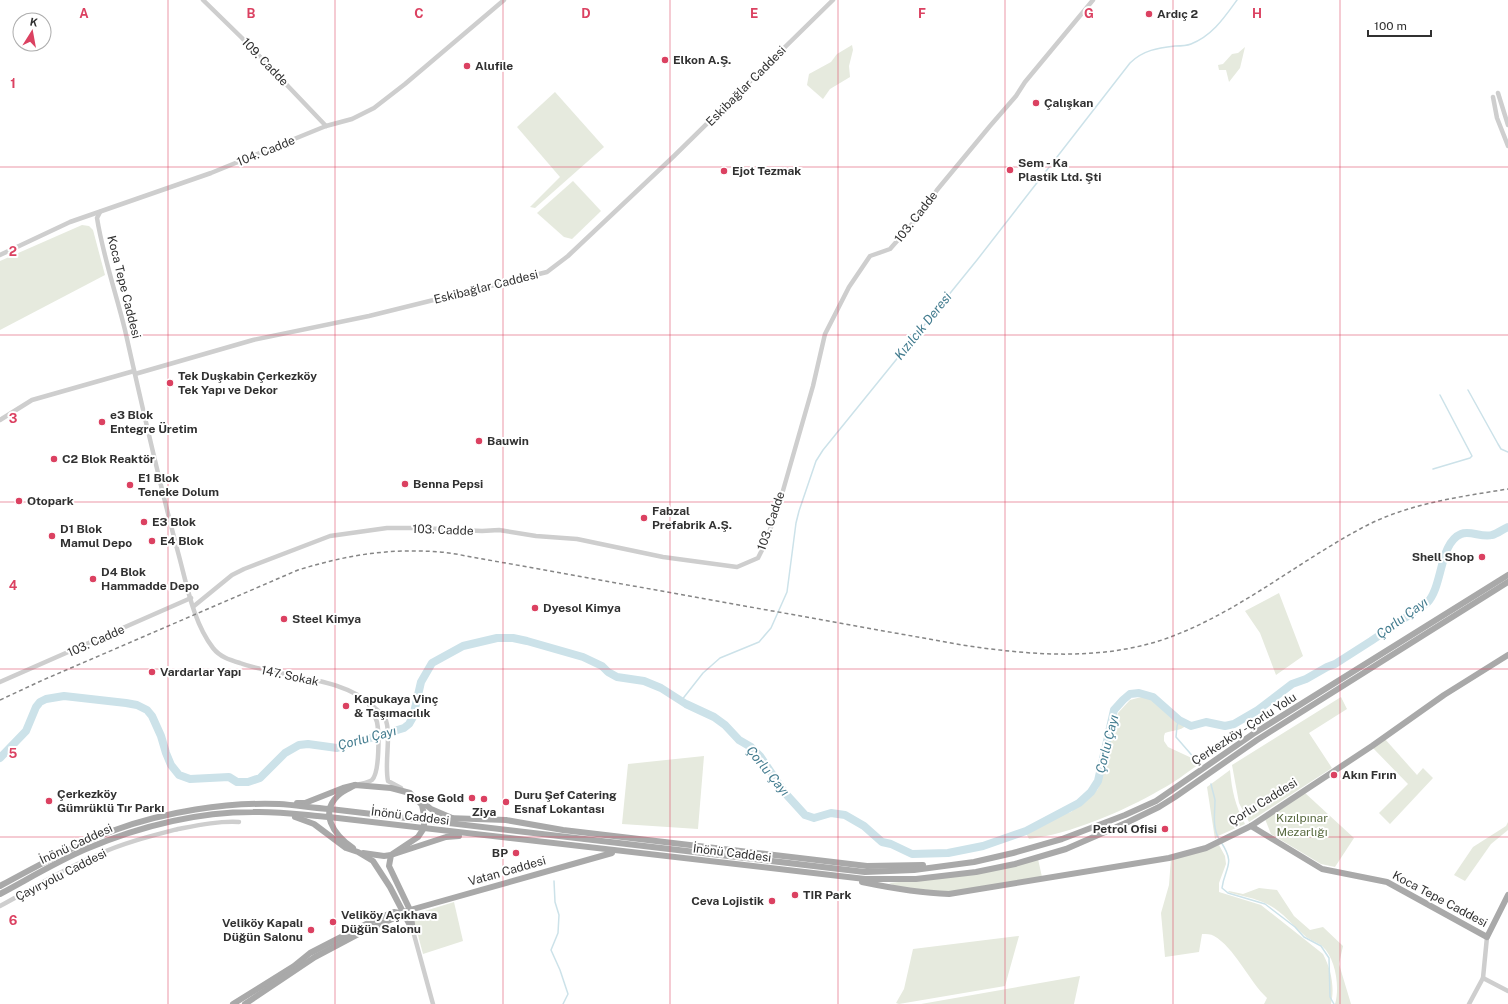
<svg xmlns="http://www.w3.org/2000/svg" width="1508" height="1004" font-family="'Public Sans',sans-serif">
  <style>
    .green { fill: #e6eade }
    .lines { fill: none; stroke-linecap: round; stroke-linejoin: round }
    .stream { stroke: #cce2e9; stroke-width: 1.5 }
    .river { stroke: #cce2e9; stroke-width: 8 }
    .minor { stroke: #cecece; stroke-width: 4.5 }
    .major { stroke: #a9a9a9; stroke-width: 6 }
    .rail { stroke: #868686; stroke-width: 1.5; stroke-dasharray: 4 3; stroke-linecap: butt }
    .grid { fill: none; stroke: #db4161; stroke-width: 1; stroke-opacity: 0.55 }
    .poi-dot { fill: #db4161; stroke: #fff; stroke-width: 1.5 }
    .labels { text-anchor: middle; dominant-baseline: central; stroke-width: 4; stroke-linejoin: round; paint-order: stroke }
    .poi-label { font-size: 12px; font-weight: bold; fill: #313131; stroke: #fff; text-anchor: start }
    .street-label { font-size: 12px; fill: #313131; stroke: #fff }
    .park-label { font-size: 12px; fill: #5a6b41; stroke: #fff }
    .water-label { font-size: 13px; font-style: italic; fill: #437c8f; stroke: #fff }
    .grid-label { font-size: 13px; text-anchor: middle; font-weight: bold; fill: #db4161; stroke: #fff; stroke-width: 4; stroke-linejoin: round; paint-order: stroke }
  </style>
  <rect width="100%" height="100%" fill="#fff"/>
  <g class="green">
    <path d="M852 45 853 50 849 66 850 77 830 89 823 99 807 85 809 74 831 62 837 54Z"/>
    <path d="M1245 47 1240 68 1229 82 1226 70H1219L1218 65 1223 64 1232 54 1238 53Z"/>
    <path d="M555 92 604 147 535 208 530 207 560 177 517 127Z"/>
    <path d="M573 181 601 211 572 239 564 237 537 213Z"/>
    <path d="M82 225 89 226 93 230 105 275 0 330V261Z"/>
    <path d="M1279 593 1303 656 1276 675 1260 633 1245 611Z"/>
    <path d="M1145 696 1189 722C1184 731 1173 730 1165 733L1164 736V741L1168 747 1196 760 1198 765C1186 773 1174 783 1160 790 1124 811 1070 834 1029 839L1026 833 1051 818 1071 812 1098 789 1118 713 1130 700Z"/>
    <path d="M1341 697 1347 709 1309 733 1332 768 1249 822 1239 803 1232 765Z"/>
    <path d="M1384 738 1417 775 1423 768 1433 778 1390 824 1379 813 1408 784 1372 747Z"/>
    <path d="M704 756 698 829 622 824 628 764Z"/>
    <path d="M1230 770C1232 791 1235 805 1245 824L1218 836 1215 839 1207 787Z"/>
    <path d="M1304 792 1354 838 1335 867 1321 864 1271 834 1265 819Z"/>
    <path d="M1508 822V830L1491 844 1465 881 1454 875 1473 847 1506 826Z"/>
    <path d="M1219 845 1225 856 1226 864 1219 883V892L1261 905 1323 954C1331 969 1335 987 1331 1004H1264L1267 998C1249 981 1234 947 1214 936 1211 934 1206 934 1202 934L1199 952 1165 957 1161 913 1169 885 1171 858Z"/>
    <path d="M1038 859 1042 877 949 892 897 887 889 883 949 877Z"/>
    <path d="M1259 888 1277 890 1294 916 1310 930 1323 927 1343 946 1339 964 1351 1004H1335C1340 988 1336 958 1322 946 1317 942 1309 940 1304 935 1292 925 1282 911 1267 904 1255 898 1241 896 1228 892L1229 891 1243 894Z"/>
    <path d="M454 902 463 941 423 954 414 920 415 914Z"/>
    <path d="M1019 936 1005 986 899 1004 896 1003 904 989 913 949Z"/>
    <path d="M1080 976 1074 1004H921Z"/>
  </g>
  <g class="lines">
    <g class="stream">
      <path d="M1468 390 1498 444 1501 449 1508 452"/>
      <path d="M1433 469 1470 458 1472 456 1440 395"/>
      <path d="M681 701 703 673 720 658 759 642 771 628 787 592 796 523 799 511 816 461 823 450 977 260 1130 63C1143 50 1158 48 1175 46 1180 46 1186 46 1191 44 1212 36 1224 18 1237 0"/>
      <path d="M1179 720 1177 726 1176 737 1196 760"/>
      <path d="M1211 784C1212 789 1214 795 1215 800 1215 813 1212 827 1219 839"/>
      <path d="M1221 842C1236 865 1225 866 1222 888L1228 893 1265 904 1295 927 1304 937 1321 946 1329 958 1330 997 1334 1004"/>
      <path d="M554 881 555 902 559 915 558 933 551 950 560 970 568 994 563 1004"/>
    </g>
    <path class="river" d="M0 758 26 731 36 707 40 702 46 699 64 696 126 703 137 705 147 710 152 716 161 736 166 753 171 765 179 775 190 779 229 777 237 782H248L260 778 285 753 299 745 308 744 337 748 404 728 409 724 413 717 421 682 432 663 463 646 497 638H513L527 641 583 657 602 666 608 672 617 677 644 681 661 688 686 704 714 717 725 725 739 740 751 747 760 756 785 793 805 815 814 818 831 813 845 815 864 826 882 842 891 844 912 854 948 853 983 846 1026 831 1079 803 1091 792 1098 781 1114 710 1123 700 1130 694 1139 693 1153 697 1179 720 1191 726 1206 722 1225 726 1234 724 1258 710 1292 684 1306 679 1327 667 1335 664 1371 641 1427 603C1443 587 1439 543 1461 534 1470 530 1482 538 1492 535 1497 534 1503 529 1508 527"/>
    <g class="minor">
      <path d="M203 0 242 38 326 126"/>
      <path d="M1498 93 1508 125"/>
      <path d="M1493 97 1497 118 1508 146"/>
      <path d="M100 212 97 218C103 256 116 293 125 330 142 406 159 482 179 556 187 586 194 624 213 648 220 657 230 660 240 663 281 678 344 676 375 708 378 711 383 714 385 718 392 733 384 763 388 781L401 788"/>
      <path d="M0 255 70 222 211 173 326 126 352 119 374 108 405 84 504 0"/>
      <path d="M135 374 253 340 369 316 547 272 568 256 674 156 833 0"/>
      <path d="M0 420 32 400 134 371"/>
      <path d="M194 606 232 575 244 569 330 536 387 528H419L482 531 499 530 536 536 577 539 663 557 737 567 758 558 764 546 778 508 813 386 825 334 849 287 870 256 890 249 919 216 937 190 990 126 1016 96 1025 82 1093 0"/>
      <path d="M0 682 191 598"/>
      <path d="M360 784C364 783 369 782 372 780 380 772 379 732 377 722 375 716 372 710 369 704"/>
      <path d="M0 906C32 889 63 869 97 855 123 843 151 836 178 829 199 825 218 821 239 822"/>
      <path d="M413 931 433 1004"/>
      <path d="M1483 978 1508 991"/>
      <path d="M1469 1004 1483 978 1487 937"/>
    </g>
    <g class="major">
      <path d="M420 800 431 809 452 818"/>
      <path d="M297 803H305L343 788 355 785 391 788 410 793 422 805 424 815V828L418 837 391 855 384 856 363 853"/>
      <path d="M295 817 314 824 346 848 358 852 373 861 390 887 413 931 410 910 389 866 391 855 446 837 459 836"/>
      <path d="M447 818 506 820 563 830 867 866 923 865"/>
      <path d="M1251 826 1322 869 1387 882 1487 937 1508 895"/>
      <path d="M353 848C334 835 317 812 341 793 345 790 350 788 355 785"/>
      <path d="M862 882C891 888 919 893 949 894L1169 858 1206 848 1251 826 1372 746 1444 695 1508 655"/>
      <path d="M0 886C37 866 75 845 115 830 164 812 226 802 279 804 296 805 313 808 330 809L865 872 914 870 974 862 1013 853 1062 839 1125 815 1156 801 1253 734 1508 575"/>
      <path d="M0 894C28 879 56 862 86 849 138 827 197 812 253 812 278 811 304 815 329 817L865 879H916L976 872 1015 864 1066 849 1128 822 1159 807 1175 797 1257 740 1508 582"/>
      <path d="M233 1004 294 966 310 953 376 919 394 912 400 913 410 910 612 853"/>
      <path d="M245 1004 315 957 364 931 397 917 400 913"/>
    </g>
    <path class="rail" d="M0 700 43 680 298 570C347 555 389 548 440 552 455 553 469 557 483 559L962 645C1029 655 1097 661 1162 640 1235 615 1293 565 1360 529 1405 504 1458 497 1508 489"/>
  </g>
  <path class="grid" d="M168 0V1004M335 0V1004M503 0V1004M670 0V1004M838 0V1004M1005 0V1004M1173 0V1004M1340 0V1004M0 167H1508M0 335H1508M0 502H1508M0 669H1508M0 837H1508"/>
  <g class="poi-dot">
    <circle cx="1149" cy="14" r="4"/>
    <circle cx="665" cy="60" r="4"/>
    <circle cx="467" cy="66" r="4"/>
    <circle cx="1036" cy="103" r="4"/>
    <circle cx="1010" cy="170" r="4"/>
    <circle cx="724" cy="171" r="4"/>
    <circle cx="170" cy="383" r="4"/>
    <circle cx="102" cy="422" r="4"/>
    <circle cx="479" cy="441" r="4"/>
    <circle cx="54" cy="459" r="4"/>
    <circle cx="405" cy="484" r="4"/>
    <circle cx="130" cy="485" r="4"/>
    <circle cx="19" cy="501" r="4"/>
    <circle cx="644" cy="518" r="4"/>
    <circle cx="144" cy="522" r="4"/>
    <circle cx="52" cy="536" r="4"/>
    <circle cx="152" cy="541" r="4"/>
    <circle cx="1482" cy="557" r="4"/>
    <circle cx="93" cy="579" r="4"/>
    <circle cx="535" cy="608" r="4"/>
    <circle cx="284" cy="619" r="4"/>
    <circle cx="152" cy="672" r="4"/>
    <circle cx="346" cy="706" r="4"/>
    <circle cx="1334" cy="775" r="4"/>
    <circle cx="472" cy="798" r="4"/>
    <circle cx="484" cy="799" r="4"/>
    <circle cx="49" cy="801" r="4"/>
    <circle cx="506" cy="802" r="4"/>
    <circle cx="1165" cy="829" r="4"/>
    <circle cx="516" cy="853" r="4"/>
    <circle cx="795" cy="895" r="4"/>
    <circle cx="772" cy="901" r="4"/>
    <circle cx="333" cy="922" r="4"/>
    <circle cx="311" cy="930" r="4"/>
  </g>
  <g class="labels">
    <g class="poi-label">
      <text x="1157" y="14">Ardıç 2</text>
      <text x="673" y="60">Elkon A.Ş.</text>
      <text x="475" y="66">Alufile</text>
      <text x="1044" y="103">Çalışkan</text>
      <text x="1018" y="163">Sem - Ka<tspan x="1018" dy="14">Plastik Ltd. Şti</tspan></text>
      <text x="732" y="171">Ejot Tezmak</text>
      <text x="178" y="376">Tek Duşkabin Çerkezköy<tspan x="178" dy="14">Tek Yapı ve Dekor</tspan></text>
      <text x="110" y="415">e3 Blok<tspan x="110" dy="14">Entegre Üretim</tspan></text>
      <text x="487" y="441">Bauwin</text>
      <text x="62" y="459">C2 Blok Reaktör</text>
      <text x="138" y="478">E1 Blok<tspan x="138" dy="14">Teneke Dolum</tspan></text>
      <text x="413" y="484">Benna Pepsi</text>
      <text x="27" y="501">Otopark</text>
      <text x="652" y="511">Fabzal<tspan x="652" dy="14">Prefabrik A.Ş.</tspan></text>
      <text x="152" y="522">E3 Blok</text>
      <text x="60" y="529">D1 Blok<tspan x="60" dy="14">Mamul Depo</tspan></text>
      <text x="160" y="541">E4 Blok</text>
      <text x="1474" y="557" text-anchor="end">Shell Shop</text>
      <text x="101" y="572">D4 Blok<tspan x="101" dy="14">Hammadde Depo</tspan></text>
      <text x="543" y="608">Dyesol Kimya</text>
      <text x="292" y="619">Steel Kimya</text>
      <text x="160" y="672">Vardarlar Yapı</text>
      <text x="354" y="699">Kapukaya Vinç<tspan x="354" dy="14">&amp; Taşımacılık</tspan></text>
      <text x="1342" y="775">Akın Fırın</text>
      <text x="57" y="794">Çerkezköy<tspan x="57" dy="14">Gümrüklü Tır Parkı</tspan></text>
      <text x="514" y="795">Duru Şef Catering<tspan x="514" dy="14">Esnaf Lokantası</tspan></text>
      <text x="464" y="798" text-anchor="end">Rose Gold</text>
      <text x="484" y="812" text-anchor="middle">Ziya</text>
      <text x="1157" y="829" text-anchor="end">Petrol Ofisi</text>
      <text x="508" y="853" text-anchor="end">BP</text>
      <text x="803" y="895">TIR Park</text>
      <text x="764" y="901" text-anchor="end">Ceva Lojistik</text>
      <text x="341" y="915">Veliköy Açıkhava<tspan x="341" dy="14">Düğün Salonu</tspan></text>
      <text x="303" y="923" text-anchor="end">Veliköy Kapalı<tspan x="303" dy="14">Düğün Salonu</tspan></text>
    </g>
    <g class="street-label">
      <text transform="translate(265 62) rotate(46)">109. Cadde</text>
      <text transform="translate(746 86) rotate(-45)">Eskibağlar Caddesi</text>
      <text transform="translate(266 151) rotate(-22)">104. Cadde</text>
      <text transform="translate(916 217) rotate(-52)">103. Cadde</text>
      <text transform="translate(124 287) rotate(76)">Koca Tepe Caddesi</text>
      <text transform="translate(486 287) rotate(-14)">Eskibağlar Caddesi</text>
      <text transform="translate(771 521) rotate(-71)">103. Cadde</text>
      <text transform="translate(443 530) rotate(2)">103. Cadde</text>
      <text transform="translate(96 641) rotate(-24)">103. Cadde</text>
      <text transform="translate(290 676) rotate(12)">147. Sokak</text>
      <text transform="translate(1244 729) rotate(-33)">Çerkezköy - Çorlu Yolu</text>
      <text transform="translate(1263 802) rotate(-32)">Çorlu Caddesi</text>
      <text transform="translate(410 816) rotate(7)">İnönü Caddesi</text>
      <text transform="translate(76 844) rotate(-25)">İnönü Caddesi</text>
      <text transform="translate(732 853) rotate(7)">İnönü Caddesi</text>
      <text transform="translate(507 871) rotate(-16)">Vatan Caddesi</text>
      <text transform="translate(61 875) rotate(-27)">Çayıryolu Caddesi</text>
      <text transform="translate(1440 899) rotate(28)">Koca Tepe Caddesi</text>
    </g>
    <g class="park-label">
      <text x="1302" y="818">Kızılpınar<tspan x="1302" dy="14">Mezarlığı</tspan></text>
    </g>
    <g class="water-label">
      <text transform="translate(923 326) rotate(-51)">Kızılcık Deresi</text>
      <text transform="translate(1402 618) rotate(-36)">Çorlu Çayı</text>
      <text transform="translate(367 738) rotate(-15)">Çorlu Çayı</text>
      <text transform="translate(1107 744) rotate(-76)">Çorlu Çayı</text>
      <text transform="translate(768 771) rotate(51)">Çorlu Çayı</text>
    </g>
  </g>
  <g class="grid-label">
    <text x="84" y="18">A</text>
    <text x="251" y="18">B</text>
    <text x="419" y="18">C</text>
    <text x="586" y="18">D</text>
    <text x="754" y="18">E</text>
    <text x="922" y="18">F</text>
    <text x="1089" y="18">G</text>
    <text x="1257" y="18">H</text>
    <text x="13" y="88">1</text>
    <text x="13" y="256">2</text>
    <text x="13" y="423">3</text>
    <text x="13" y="590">4</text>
    <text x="13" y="758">5</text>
    <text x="13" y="925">6</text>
  </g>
  <g transform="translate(32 32) rotate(11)"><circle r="19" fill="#ffffff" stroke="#adadad"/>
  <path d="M0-3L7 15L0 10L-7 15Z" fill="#db4161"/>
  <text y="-6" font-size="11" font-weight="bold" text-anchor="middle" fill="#313131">K</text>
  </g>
  <path d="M1368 30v6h63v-6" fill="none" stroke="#313131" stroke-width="2"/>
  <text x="1374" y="30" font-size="12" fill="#313131" stroke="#ffffff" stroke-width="3" paint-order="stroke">100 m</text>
</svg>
